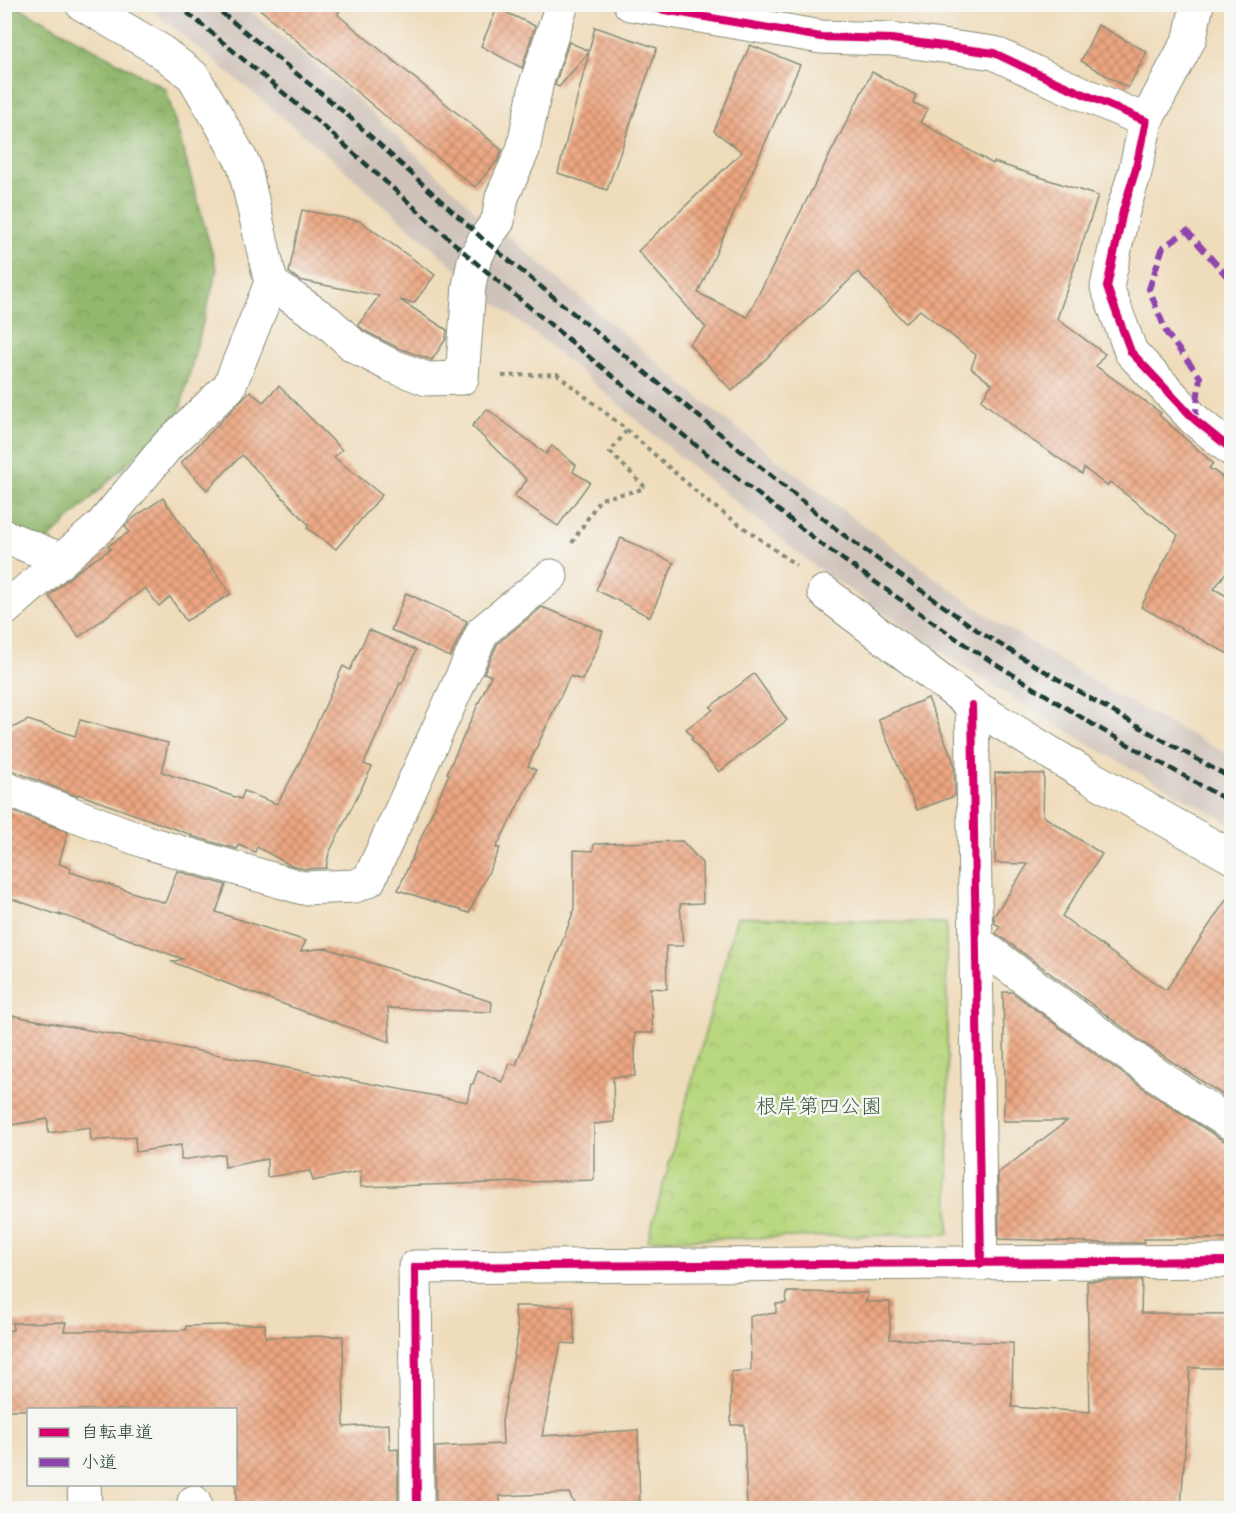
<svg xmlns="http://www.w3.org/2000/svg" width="1236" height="1513" font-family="Mynerve,'Klee One',sans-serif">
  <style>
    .industrial { fill: #cec2b9 }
    .forest { fill: url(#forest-crowns); stroke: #587a50; stroke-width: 1.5 }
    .park { fill: url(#park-crowns); stroke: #6c8a59; stroke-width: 1.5 }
    .building { fill: url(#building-cross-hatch) }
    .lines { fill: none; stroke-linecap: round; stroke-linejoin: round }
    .minor-casing { stroke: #878c78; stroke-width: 35 }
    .path { stroke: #878c78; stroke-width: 4; stroke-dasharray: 4.5 4.5; stroke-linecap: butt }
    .minor { stroke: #fff; stroke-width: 33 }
    .rail { stroke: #1f3d34; stroke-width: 4.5; stroke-dasharray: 9 4.5; stroke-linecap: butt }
    .quiet { stroke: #8e44ad; stroke-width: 6; stroke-dasharray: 12 6; stroke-linecap: butt }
    .cycleway-casing { stroke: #f6f6f2; stroke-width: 11 }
    .cycleway { stroke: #d6006c; stroke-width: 8 }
    .labels { text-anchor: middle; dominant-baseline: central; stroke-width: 5; stroke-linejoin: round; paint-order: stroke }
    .park-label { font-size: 21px; fill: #3e5c43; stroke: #f6f6f2 }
  </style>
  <defs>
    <pattern id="forest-crowns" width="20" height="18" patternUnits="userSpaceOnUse" patternTransform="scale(1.5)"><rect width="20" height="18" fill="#92b86d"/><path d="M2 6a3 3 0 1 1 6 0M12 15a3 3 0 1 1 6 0" fill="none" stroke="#77975a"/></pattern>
    <pattern id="park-crowns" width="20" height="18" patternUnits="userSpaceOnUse" patternTransform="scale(1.5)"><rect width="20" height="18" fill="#b8d77e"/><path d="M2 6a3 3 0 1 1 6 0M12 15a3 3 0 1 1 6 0" fill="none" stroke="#9eb96e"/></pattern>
    <pattern id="building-cross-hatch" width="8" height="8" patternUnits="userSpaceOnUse" patternTransform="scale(1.5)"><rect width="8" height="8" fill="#eda681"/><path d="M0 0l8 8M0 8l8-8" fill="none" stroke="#bf886a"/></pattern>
  </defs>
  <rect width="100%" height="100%" fill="#f6f6f2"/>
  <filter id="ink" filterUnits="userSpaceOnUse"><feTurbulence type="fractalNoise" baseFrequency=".0167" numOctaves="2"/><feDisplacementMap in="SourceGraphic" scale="12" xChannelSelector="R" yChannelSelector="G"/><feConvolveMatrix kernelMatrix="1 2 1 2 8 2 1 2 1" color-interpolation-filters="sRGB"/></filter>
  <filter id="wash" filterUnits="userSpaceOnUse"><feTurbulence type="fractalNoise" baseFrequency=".008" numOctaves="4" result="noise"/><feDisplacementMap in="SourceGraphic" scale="24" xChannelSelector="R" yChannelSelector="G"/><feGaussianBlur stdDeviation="1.35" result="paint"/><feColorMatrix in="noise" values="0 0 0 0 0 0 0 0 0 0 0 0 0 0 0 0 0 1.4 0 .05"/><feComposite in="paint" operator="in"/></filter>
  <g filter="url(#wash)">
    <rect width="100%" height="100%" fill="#efdcbb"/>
    <g class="industrial">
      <path d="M146 5H243L357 99 481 216 477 233 460 272 315 144Z"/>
      <path d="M503 232 713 410 852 517 988 616 1116 695 1231 756V824L1088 744 955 661 813 565 677 454 543 340 480 291 484 270Z"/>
    </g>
    <path class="forest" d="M13 4 166 89 217 270 179 413 46 542 5 536 4 5Z"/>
    <path class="park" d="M737 917 946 923 949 1234 648 1240Z"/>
    <g id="blocks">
      <g class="building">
        <path d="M255 5H340L338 15 502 150 498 160 475 187 390 120Z"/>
        <path d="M497 8 535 26 522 68 481 46Z"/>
        <path d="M1098 25 1147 52 1128 88 1081 61Z"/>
        <path d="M595 27 657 48 607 190 558 173 589 52 559 87 555 85 569 42 589 51Z"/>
        <path d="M750 45 800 65 698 293 747 317 872 72 916 95 913 103 928 109 920 122 993 164 994 162 1098 196 1057 319 1105 354 1096 366 1161 413 1159 415 1213 463 1209 468 1232 483V564L1214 589 1232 599V656L1141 607 1178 535 1110 482 1107 486 1084 468 1082 474 1017 430 981 400 992 384 971 368 976 355 920 310 905 323 858 272 732 391 689 344 706 328 638 251 742 152 714 131Z"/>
        <path d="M302 210 360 221 435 275 414 303 400 300 447 330 446 339 432 360 398 348 365 331 358 325 379 296 299 280 289 272Z"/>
        <path d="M279 386 342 450 334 457 382 495 336 549 307 528 309 525 242 455 207 490 181 463 250 391 263 402Z"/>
        <path d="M487 409 546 454 552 446 576 465 573 472 590 482 558 526 514 496 527 480 472 426Z"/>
        <path d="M163 498 231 594 186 621 170 597 159 606 145 588 79 637 49 596 76 572 111 549 108 546 129 532 125 526 132 519Z"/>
        <path d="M621 538 674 563 650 617 596 590Z"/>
        <path d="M406 593 467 621 450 657 391 630Z"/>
        <path d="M542 607 603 631 596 651 582 680 570 676 528 766 536 770 496 848H500L469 913 398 890 449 774 447 773 491 676 484 673 498 643Z"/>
        <path d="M369 630 416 650 402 684 400 683 364 764 372 767 329 853 326 868 305 869 290 865 257 847 255 852 239 845 237 849 191 836 192 835 78 794 77 796 11 770H4V732L28 720 75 736 80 720 168 743 162 772 241 799 244 791 277 804 298 766 343 666 350 670Z"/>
        <path d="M754 674 787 720 719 772 691 739 693 738 686 729 713 710 710 707Z"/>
        <path d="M928 698 954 763 955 796 917 810 878 719Z"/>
        <path d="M995 773 1044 774 1043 816 1102 854 1062 916 1138 972H1139L1166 990 1232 891V1101L1145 1044 996 933 1000 926 994 923V916L1028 864 995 863Z"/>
        <path d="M4 808 68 832 59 864 71 868 70 872 165 903 177 871 226 885 216 912 306 941 301 951 326 948 492 1002 491 1012 388 1008 390 1042 241 989 172 962 183 959 60 914 61 916 4 896Z"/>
        <path d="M682 841 702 863 703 903 680 904 683 946H666L667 989 650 988 653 1033H635V1076L613 1077 614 1122 594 1124V1180L361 1187V1171L313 1181 310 1171 267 1177V1159L225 1167 224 1154 181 1160V1145L136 1152 135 1137 91 1141 90 1127 48 1133V1119L5 1126 4 1014 467 1102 471 1084H473L478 1070 502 1082 510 1063 516 1065 574 910V850L593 851 594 844Z"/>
        <path d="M1003 992H1012L1091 1051 1156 1097 1222 1140 1232 1143V1239H1144V1243H1086V1242L999 1239 998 1173 1067 1121H1003L1005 1090Z"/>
        <path d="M1142 1280 1141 1313 1232 1314V1368H1190L1181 1509H747L744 1425H731V1372L751 1370 750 1316 776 1313V1304L786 1303 787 1292 868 1293 866 1302H890V1339L1013 1343 1012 1407 1090 1412 1087 1281Z"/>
        <path d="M514 1306H573L575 1344 561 1343 542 1436 638 1430 640 1509H577L569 1493 500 1496V1509H436L435 1447 503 1444 502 1421 518 1333Z"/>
        <path d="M66 1322 64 1331 186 1330V1326L265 1324V1337L343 1336 344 1427 389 1424 390 1450 398 1449V1509H236V1410H4V1331L13 1330 12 1323Z"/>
      </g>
    </g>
  </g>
  <g filter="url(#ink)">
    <use href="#blocks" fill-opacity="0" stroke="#878c78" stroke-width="1.5"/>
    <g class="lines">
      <defs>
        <g id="minor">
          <path d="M82 4 158 49 193 76 219 120 244 165 271 283 328 322 354 346 390 365 427 379 462 378 469 286 474 261 484 240 498 221 502 197 523 150 537 81 562 4"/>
          <path d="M630 4 821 37 891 39 994 53 1049 79 1146 121 1135 172 1123 211 1107 287 1131 352 1195 420 1232 450"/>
          <path d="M1146 121 1190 38 1197 4"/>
          <path d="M4 536 62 560"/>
          <path d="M824 592 972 705 1088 776 1232 857"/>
          <path d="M4 610 102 525 168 445 229 387 271 283"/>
          <path d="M972 705 981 1264"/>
          <path d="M4 788 149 843 303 888 355 886 369 880 483 631 551 576"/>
          <path d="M977 942C1060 1005 1143 1069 1232 1124"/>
          <path d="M84 1484 85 1508"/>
          <path d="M194 1502V1508"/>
          <path d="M417 1508 415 1267 1232 1261"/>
        </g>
      </defs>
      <use href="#minor" class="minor-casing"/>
      <g class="path">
        <path d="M502 376 557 374 627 430 708 502 796 565"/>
        <path d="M572 543 600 499 639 490 645 487 610 452 627 430"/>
      </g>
      <use href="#minor" class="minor"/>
      <g class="rail">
        <path d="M177 4 329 131 474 261 688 439 825 547 967 646 1097 727 1232 803"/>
        <path d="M211 4 345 113 484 240 841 533 981 633 1108 709 1232 779"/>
      </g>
      <path class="quiet" d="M1195 420 1200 377 1167 334 1149 289 1163 247 1187 231 1232 282"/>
      <defs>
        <g id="cycleway">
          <path d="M630 4 821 37 891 39 994 53 1049 79 1146 121 1135 172 1123 211 1107 287 1131 352 1195 420 1232 450"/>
          <path d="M972 705 981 1264"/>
          <path d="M417 1508 415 1267 1232 1261"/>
        </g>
      </defs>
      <use href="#cycleway" class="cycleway-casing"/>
      <use href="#cycleway" class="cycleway"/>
    </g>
  </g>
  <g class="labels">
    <g class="park-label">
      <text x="819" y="1107">根岸第四公園</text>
    </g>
  </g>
  <rect width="1236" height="1513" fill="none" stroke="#f6f6f2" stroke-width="24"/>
  <rect x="27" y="1408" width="210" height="78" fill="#f6f6f2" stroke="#a0aca6" stroke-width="1.5"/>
  <rect x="39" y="1428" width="30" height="9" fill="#d6006c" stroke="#a0aca6" stroke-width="1.5"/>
  <text x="81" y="1438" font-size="18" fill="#1f3d34">自転車道</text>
  <rect x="39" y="1458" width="30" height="9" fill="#8e44ad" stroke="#a0aca6" stroke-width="1.5"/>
  <text x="81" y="1468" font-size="18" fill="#1f3d34">小道</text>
</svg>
